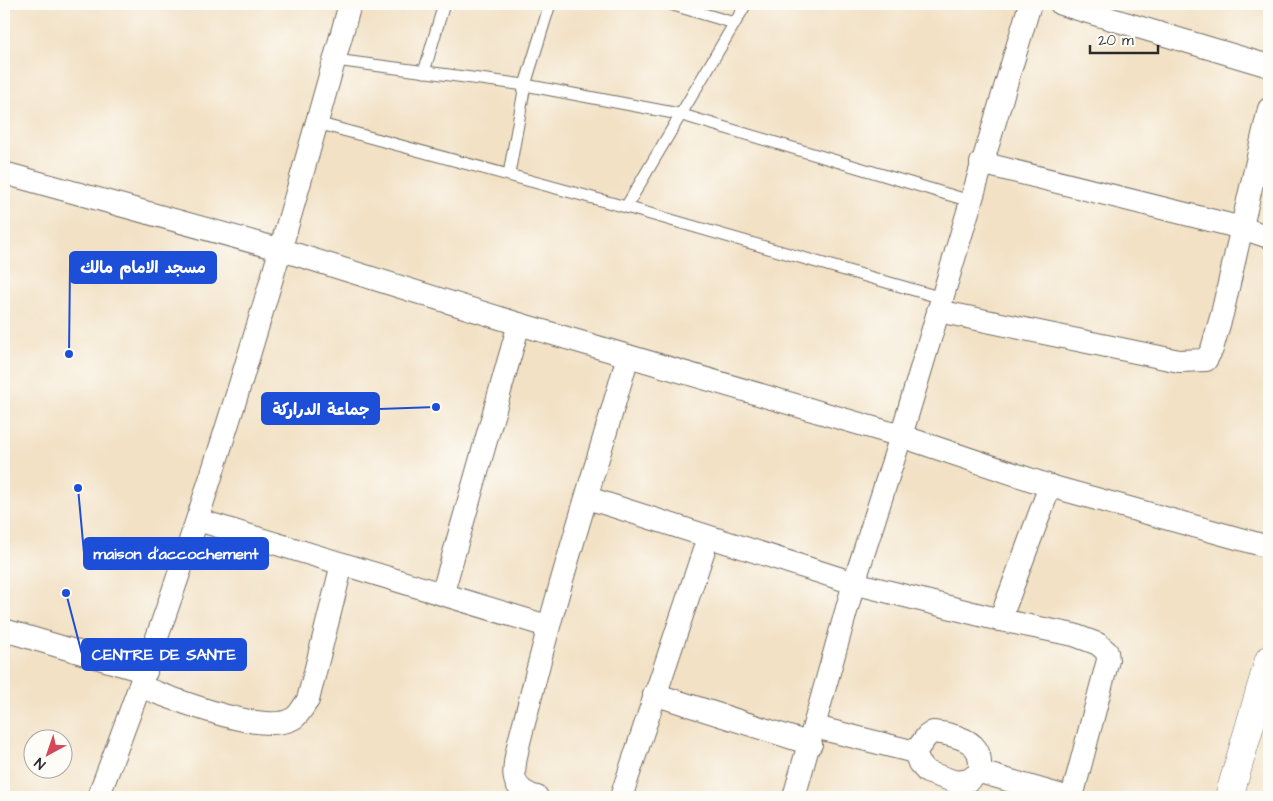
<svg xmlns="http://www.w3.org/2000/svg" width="1273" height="801" font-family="'Architects Daughter','Playpen Sans Arabic',sans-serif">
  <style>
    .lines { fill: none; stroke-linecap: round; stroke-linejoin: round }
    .service-casing { stroke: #716b61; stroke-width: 13 }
    .minor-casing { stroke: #716b61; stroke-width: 24 }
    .tertiary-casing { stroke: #716b61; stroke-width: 29 }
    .service { stroke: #fff; stroke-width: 11 }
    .minor { stroke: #fff; stroke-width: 22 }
    .tertiary { stroke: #fff; stroke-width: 28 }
    .leader { fill: none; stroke: #1d4ed8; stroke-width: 2 }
    .callout-dot { fill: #1d4ed8; stroke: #fdfcf7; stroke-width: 2 }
    .callout { fill: #1d4ed8; stroke: #1d4ed8; stroke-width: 2 }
    .callout-label { font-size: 16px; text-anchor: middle; font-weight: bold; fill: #fff }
  </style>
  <rect width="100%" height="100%" fill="#fdfcf7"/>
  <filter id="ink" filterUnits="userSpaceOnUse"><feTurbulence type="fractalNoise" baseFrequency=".02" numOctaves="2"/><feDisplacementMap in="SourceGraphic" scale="10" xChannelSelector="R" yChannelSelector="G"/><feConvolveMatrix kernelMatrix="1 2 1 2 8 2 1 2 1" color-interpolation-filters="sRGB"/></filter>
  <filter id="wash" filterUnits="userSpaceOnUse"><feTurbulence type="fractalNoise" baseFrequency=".0096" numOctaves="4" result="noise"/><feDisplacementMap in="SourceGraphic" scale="20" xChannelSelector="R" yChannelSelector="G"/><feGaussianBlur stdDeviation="1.12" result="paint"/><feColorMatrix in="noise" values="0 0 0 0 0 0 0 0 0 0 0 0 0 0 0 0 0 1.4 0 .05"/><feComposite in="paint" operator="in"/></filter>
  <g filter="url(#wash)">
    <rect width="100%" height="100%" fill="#f2e1c5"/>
  </g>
  <g filter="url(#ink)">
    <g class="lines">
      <defs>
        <g id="service">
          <path d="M670 4 734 23"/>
          <path d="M335 60 525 85 679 114 970 201"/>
          <path d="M424 72 444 4"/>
          <path d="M317 123 626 207 942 298"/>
          <path d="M509 174 525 85 550 4"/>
          <path d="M626 207 746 4"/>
        </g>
        <g id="minor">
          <path d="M1061 4 1269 66"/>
          <path d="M981 163 1242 228 1269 237"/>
          <path d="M4 173 282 250 519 324 901 436 1050 486 1269 547"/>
          <path d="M938 311 1179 361 1206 360 1212 349 1222 314 1269 109"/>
          <path d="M588 498 854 583 1000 620 1074 635 1098 644 1107 652 1108 660 1072 797"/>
          <path d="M198 520 547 626"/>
          <path d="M443 592 519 324"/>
          <path d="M1000 620 1050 486"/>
          <path d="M4 630 146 672"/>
          <path d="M141 687C173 698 265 737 294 718 300 714 304 705 308 700L342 564"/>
          <path d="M654 694 811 744"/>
          <path d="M815 727 915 752"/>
          <path d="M933 732C946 733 969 738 976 749 981 756 980 765 980 772L969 780 956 782 927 772 919 763 915 752 927 736Z"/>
          <path d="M980 772 1066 797"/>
          <path d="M98 797C199 538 276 271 350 4"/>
          <path d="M537 797C528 795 517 789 515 779 511 764 525 721 529 704 557 587 595 472 628 356"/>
          <path d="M621 797 708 538"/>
          <path d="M794 797 854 583 901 436 1030 4"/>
        </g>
        <path id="tertiary" d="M1229 797 1269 660"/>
      </defs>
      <use href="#service" class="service-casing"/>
      <use href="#minor" class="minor-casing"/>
      <use href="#tertiary" class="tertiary-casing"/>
      <use href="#service" class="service"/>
      <use href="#minor" class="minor"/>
      <use href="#tertiary" class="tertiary"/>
    </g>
  </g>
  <path class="leader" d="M69 354L70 267M436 407L379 409M78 488L84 553M66 593L82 654"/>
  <g class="callout-dot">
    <circle cx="69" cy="354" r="5"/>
    <circle cx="436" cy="407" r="5"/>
    <circle cx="78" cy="488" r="5"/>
    <circle cx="66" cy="593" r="5"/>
  </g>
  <g class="callout">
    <rect x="70" y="252" width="146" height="31" rx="5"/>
    <rect x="262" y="393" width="117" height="31" rx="5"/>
    <rect x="84" y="538" width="184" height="31" rx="5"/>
    <rect x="82" y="639" width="164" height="31" rx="5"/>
  </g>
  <g class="callout-label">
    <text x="143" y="273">مسجد الامام مالك</text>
    <text x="321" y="415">جماعة الدراركة</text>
    <text x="176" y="559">maison d'accochement</text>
    <text x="164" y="660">CENTRE DE SANTE</text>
  </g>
  <rect width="1273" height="801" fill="none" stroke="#fdfcf7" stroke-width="20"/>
  <g transform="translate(48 754) rotate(220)"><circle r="24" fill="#fdfcf7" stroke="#a9a8a5"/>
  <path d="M0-4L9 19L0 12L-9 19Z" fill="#d1495b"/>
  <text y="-8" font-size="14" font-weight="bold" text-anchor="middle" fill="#2b2b2b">N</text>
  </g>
  <path d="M1090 45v8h68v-8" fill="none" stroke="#2b2b2b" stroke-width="2.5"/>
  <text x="1098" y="45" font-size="15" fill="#2b2b2b" stroke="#fdfcf7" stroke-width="4" paint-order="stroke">20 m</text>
</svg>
